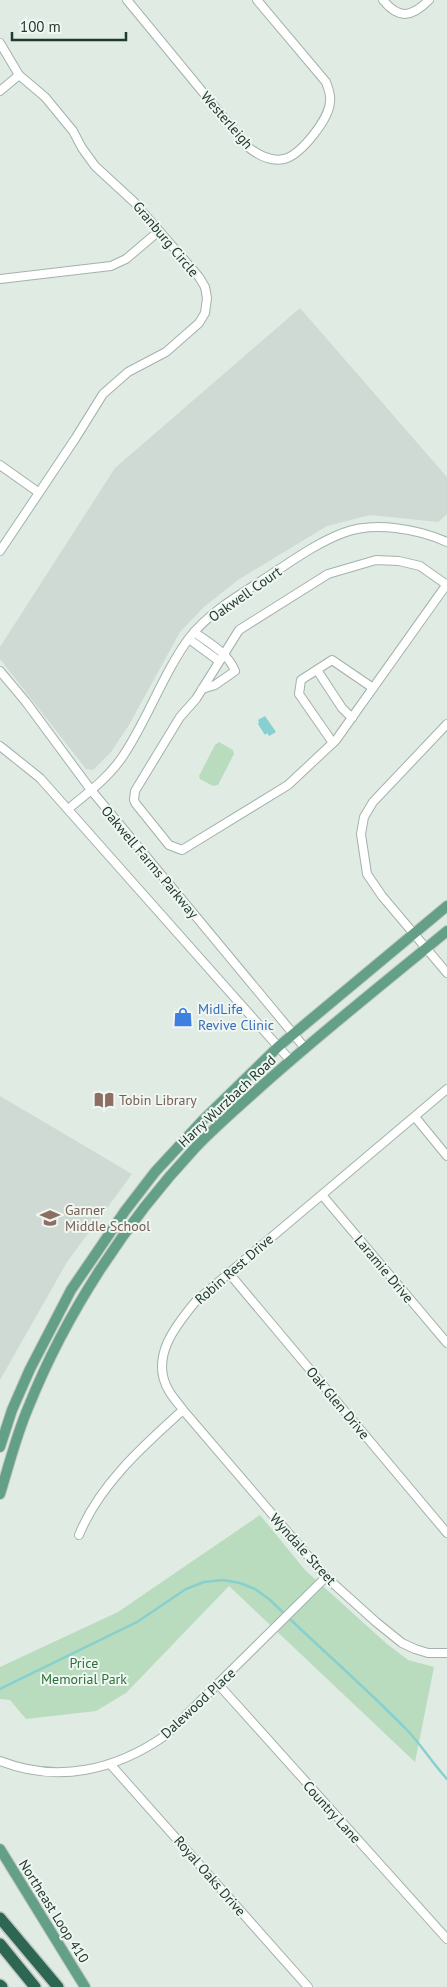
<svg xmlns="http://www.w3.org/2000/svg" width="447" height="1987" font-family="'PT Sans',sans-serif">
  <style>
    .built { fill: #cedad3 }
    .green { fill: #b8dcbd }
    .water { fill: #88cfcf }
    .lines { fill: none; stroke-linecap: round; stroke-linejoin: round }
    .stream { stroke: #88cfcf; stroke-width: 2.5 }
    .minor-casing { stroke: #a3b2aa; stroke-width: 10 }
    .major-casing { stroke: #c1c8c5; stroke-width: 12 }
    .highway-casing { stroke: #c1c8c5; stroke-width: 14 }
    .minor { stroke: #fff; stroke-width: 8 }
    .major { stroke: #64a088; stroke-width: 10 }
    .highway { stroke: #2d6652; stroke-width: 11 }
    .labels { text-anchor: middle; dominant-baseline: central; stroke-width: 4; stroke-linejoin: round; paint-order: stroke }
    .street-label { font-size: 14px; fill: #213a30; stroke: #f0f7f2 }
    .shop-label { font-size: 14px; fill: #366cbe; stroke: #f0f7f2; text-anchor: start }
    .education-label { font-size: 14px; fill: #785e54; stroke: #f0f7f2; text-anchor: start }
    .park-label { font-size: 14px; fill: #2c713c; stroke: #f0f7f2 }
  </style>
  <rect width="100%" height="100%" fill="#e0ebe4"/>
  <g class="built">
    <path d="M300 308 447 477V514L438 522 370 515 327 526 238 580 205 606 180 632 129 725 111 752 93 770 86 769 0 659V647L115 468Z"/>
    <path d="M0 1096 132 1174 67 1262 0 1380Z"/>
  </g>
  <g class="green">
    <path d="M219 742 233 750 234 754 218 785 213 786 200 779 199 776 215 745Z"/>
    <path d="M260 1515 305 1570 387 1644 408 1660 434 1667 415 1762 229 1586 126 1693 96 1711 26 1719 10 1700 0 1699V1667L118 1612Z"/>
  </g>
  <path class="water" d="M265 716 276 732 269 736 267 733 265 735 258 724 259 722 258 720Z"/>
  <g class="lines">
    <path class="stream" d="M0 1689 137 1622 186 1589 204 1582 223 1580 240 1583 255 1589 269 1599C314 1643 362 1684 406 1729 421 1744 432 1763 447 1779"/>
    <defs>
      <g id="minor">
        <path d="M127 0 248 147C258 155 270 162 284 159 301 155 330 118 330 101 331 94 328 88 326 82L257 0"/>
        <path d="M383 0C399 20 412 17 429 0"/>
        <path d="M0 43 19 75 45 97 73 131 82 148 95 166 134 202 199 277 205 287 207 298 205 313 199 323 166 352 128 372 103 394 75 439 0 551"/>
        <path d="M0 91 19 75"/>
        <path d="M0 279 111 266 126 259 159 231"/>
        <path d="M0 465 38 492"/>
        <path d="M447 585 420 566 399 561 376 560 328 574 239 630 196 699 180 717 135 791 134 800 136 804 169 845 182 850 288 785 336 740 447 584"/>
        <path d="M194 632C209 643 228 653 235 671L215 685 202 689"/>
        <path d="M189 639 219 661"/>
        <path d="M317 670 342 708 352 718"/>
        <path d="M0 671 26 702 91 790 305 1048"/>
        <path d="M447 724 373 802 364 817 361 834 367 874 382 896 447 973"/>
        <path d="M333 743 299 694 301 680 332 660 373 688"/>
        <path d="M0 746 40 778 290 1060"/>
        <path d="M68 809C88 793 109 777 123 756 148 719 163 673 190 637 209 613 236 597 261 581 288 564 314 544 343 533 374 521 418 529 447 542"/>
        <path d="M447 1089 196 1301C176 1325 149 1358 169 1391 173 1398 179 1404 183 1410L326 1577 376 1622 402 1643 415 1649 428 1653H447"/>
        <path d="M415 1117 447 1156"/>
        <path d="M322 1195 447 1343"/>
        <path d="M228 1272 447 1533"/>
        <path d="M79 1535C99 1485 144 1445 183 1410"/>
        <path d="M218 1684 447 1939"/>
        <path d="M0 1761C58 1784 116 1770 166 1735L326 1577"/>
        <path d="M111 1765 308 1987"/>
      </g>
      <g id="major">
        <path d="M0 1447 12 1410 30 1369 71 1290 125 1211 155 1172 203 1120 279 1046 447 906"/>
        <path d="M0 1494C9 1465 16 1436 28 1408 66 1313 125 1223 195 1148 214 1128 235 1110 256 1091 318 1035 383 984 447 931"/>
        <path d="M0 1849 85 1987"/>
      </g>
      <g id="highway">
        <path d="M0 1918 58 1987"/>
        <path d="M0 1944 35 1987"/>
        <path d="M0 1985 2 1987"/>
      </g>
    </defs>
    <use href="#minor" class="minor-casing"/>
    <use href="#major" class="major-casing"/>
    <use href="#highway" class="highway-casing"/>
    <use href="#minor" class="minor"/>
    <use href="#major" class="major"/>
    <use href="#highway" class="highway"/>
  </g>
  <defs>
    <symbol id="shop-bare" viewBox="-9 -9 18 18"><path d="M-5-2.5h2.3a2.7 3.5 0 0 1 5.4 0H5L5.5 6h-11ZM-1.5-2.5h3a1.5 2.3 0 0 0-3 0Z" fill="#3f7fe0" stroke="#f0f7f2" stroke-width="2.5" paint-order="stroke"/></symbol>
    <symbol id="library-bare" viewBox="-9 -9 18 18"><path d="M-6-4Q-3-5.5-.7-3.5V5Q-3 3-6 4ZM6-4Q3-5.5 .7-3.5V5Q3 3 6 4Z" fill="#8d6e63" stroke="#f0f7f2" stroke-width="2.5" paint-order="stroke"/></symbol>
    <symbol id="school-bare" viewBox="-9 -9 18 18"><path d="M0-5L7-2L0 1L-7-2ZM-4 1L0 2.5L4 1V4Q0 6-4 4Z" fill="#8d6e63" stroke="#f0f7f2" stroke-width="2.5" paint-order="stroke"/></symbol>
  </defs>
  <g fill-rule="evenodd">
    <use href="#shop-bare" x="169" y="1003" width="28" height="28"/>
    <use href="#library-bare" x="90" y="1086" width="28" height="28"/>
    <use href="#school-bare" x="36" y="1204" width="28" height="28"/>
  </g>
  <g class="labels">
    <g class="street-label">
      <text transform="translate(227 120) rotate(49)">Westerleigh</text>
      <text transform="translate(166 239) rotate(50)">Granburg Circle</text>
      <text transform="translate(245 594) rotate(-35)">Oakwell Court</text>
      <text transform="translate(150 862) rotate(50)">Oakwell Farms Parkway</text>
      <text transform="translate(227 1101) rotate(-43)">Harry Wurzbach Road</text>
      <text transform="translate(234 1269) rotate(-41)">Robin Rest Drive</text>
      <text transform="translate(384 1269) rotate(50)">Laramie Drive</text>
      <text transform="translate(338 1403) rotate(50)">Oak Glen Drive</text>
      <text transform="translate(303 1549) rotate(48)">Wyndale Street</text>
      <text transform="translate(198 1703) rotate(-43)">Dalewood Place</text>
      <text transform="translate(332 1812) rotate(48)">Country Lane</text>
      <text transform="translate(210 1876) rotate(49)">Royal Oaks Drive</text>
      <text transform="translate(54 1911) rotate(58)">Northeast Loop 410</text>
    </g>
    <g class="shop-label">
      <text x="198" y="1009">MidLife<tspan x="198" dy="16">Revive Clinic</tspan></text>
    </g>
    <g class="education-label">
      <text x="119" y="1100">Tobin Library</text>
      <text x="65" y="1210">Garner<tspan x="65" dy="16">Middle School</tspan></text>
    </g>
    <g class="park-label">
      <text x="84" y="1663">Price<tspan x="84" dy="16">Memorial Park</tspan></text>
    </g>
  </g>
  <path d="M12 32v8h114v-8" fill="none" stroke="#213a30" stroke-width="2.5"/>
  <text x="20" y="32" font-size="15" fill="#213a30" stroke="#f0f7f2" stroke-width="4" paint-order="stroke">100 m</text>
</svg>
